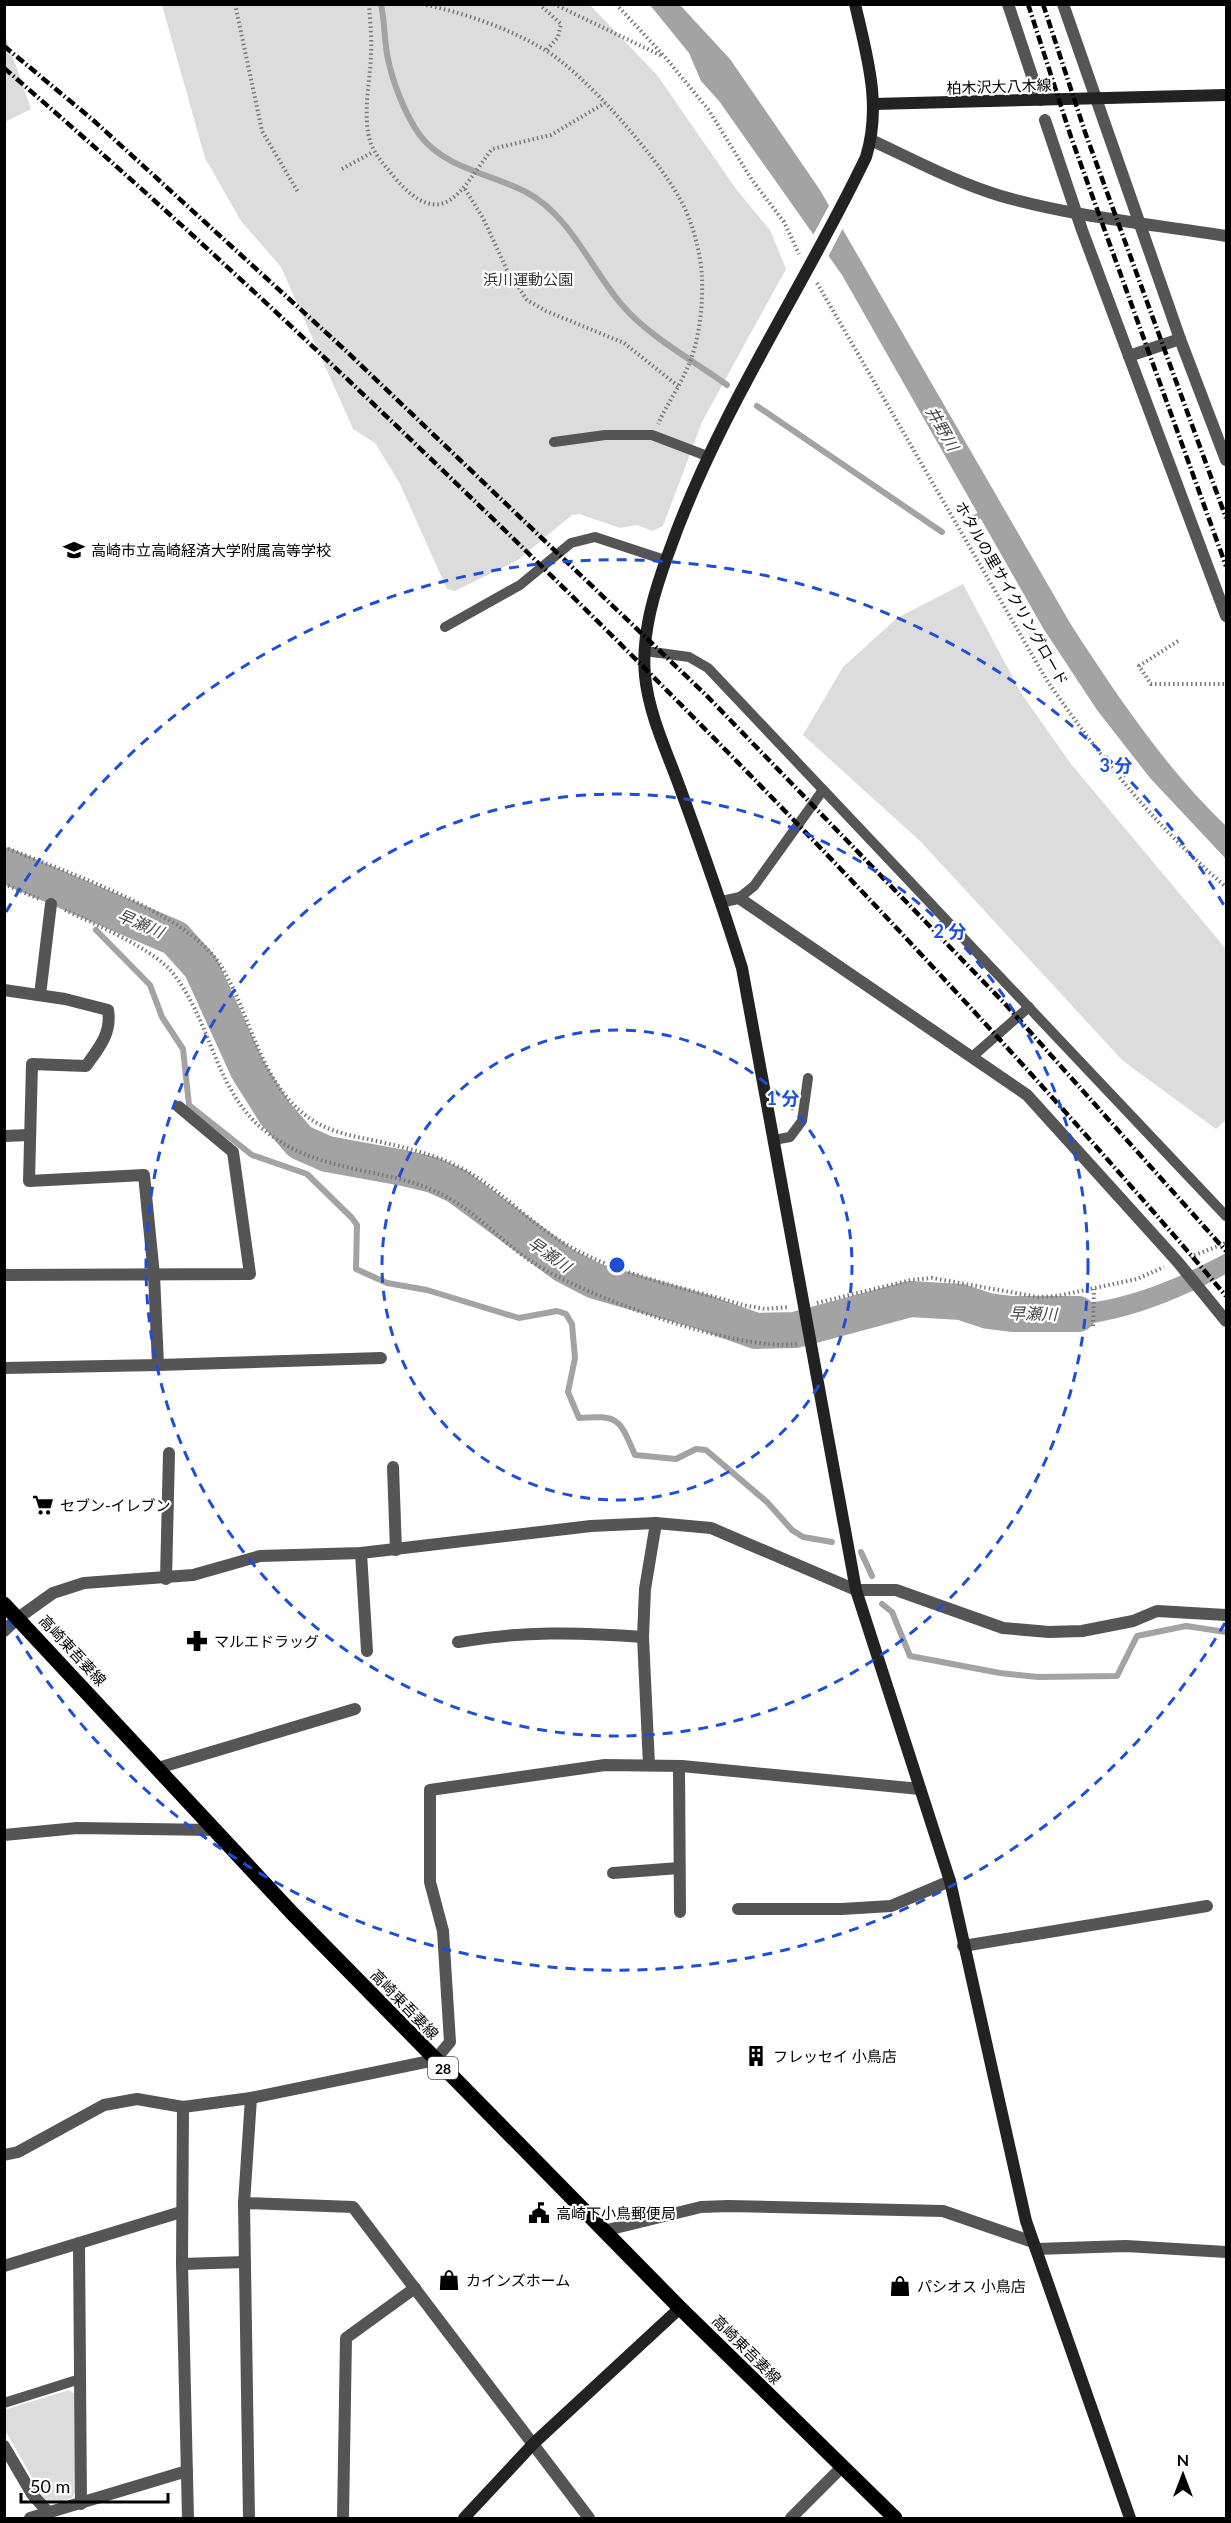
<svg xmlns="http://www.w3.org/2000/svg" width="1231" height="2523" font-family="Lato,'Noto Sans JP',sans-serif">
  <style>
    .green { fill: #dcdcdc }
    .water { fill: #a3a3a3 }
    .pier { fill: #fff }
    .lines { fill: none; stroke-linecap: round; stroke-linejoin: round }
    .stream { stroke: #a3a3a3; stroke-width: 6 }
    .river { stroke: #a3a3a3; stroke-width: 36 }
    .path { stroke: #777; stroke-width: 4; stroke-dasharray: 1.5 3; stroke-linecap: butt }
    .lane { stroke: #555; stroke-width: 10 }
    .street { stroke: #555; stroke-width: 12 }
    .secondary { stroke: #222; stroke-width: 12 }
    .primary { stroke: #000; stroke-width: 15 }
    .rail { stroke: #000; stroke-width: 4.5; stroke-dasharray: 9 3 1.5 3; stroke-linecap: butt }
    .ring { fill: none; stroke: #1d4ed8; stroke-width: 3; stroke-dasharray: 10 8 }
    .labels { text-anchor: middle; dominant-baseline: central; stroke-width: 4.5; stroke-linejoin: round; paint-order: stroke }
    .shield { fill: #fff; stroke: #4c4c4c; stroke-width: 1.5 }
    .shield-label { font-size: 14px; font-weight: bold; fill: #000 }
    .street-label { font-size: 15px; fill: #000; stroke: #fff }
    .park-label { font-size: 15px; fill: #333; stroke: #fff }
    .poi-label { font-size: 15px; fill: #000; stroke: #fff; text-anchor: start }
    .water-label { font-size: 16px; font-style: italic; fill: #444; stroke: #fff }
    .centre { fill: #1d4ed8; stroke: #fff; stroke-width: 3 }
    .ring-label { font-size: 18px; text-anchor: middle; font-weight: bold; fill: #1d4ed8; stroke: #fff; stroke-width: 4.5; stroke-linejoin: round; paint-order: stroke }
  </style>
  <rect width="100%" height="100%" fill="#fff"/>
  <g class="green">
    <path d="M589 4 657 75 736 189 770 230 786 269 702 422 663 526 652 531 637 525 620 528 579 514 572 515 518 560 455 591 447 589 399 482 375 443 353 429 281 267 241 221 205 158 162 5Z"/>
    <path d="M4 32 31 109 5 122H4Z"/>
    <path d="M963 584 1021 693 1071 764 1226 949V1120L1216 1129 1123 1061 921 842 803 735 843 667 897 618Z"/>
    <path d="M69 2390 75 2394V2492L72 2498 55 2503 45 2500 5 2430 4 2410Z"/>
  </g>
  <g class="water">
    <path d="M650 5H680L730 59 820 190 1070 623C1116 694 1165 768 1226 826V859L1150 778 1097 710 1043 628 842 275 719 101 701 81 689 53Z"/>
    <path d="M1226 1253V1274C1162 1309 1100 1329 1026 1329L1031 1307C1109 1307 1158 1289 1226 1253Z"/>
  </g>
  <path class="pier" d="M831 202 844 226 827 259 812 237Z"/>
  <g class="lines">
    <g class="stream">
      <path d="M381 4C385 22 384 41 388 59 393 83 405 114 419 134 443 168 492 174 526 192 571 216 590 268 622 305 648 336 694 361 727 385"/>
      <path d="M757 406 942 532"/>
      <path d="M972 519 985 513"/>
      <path d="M87 913 91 901"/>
      <path d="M96 930 150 985 162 1017 183 1049 189 1105 252 1155 307 1174 352 1218 357 1225 356 1269 387 1283 427 1290 519 1318 557 1311 566 1314 572 1324 575 1358 568 1392 579 1418C620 1415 619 1419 635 1455L676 1459 696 1449 706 1450 767 1502 792 1530 803 1537 832 1542"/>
      <path d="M861 1552 872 1576"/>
      <path d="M882 1604 892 1612 910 1656 1000 1673 1038 1677 1117 1676 1137 1636 1186 1626 1226 1632"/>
    </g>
    <path class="river" d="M4 865 175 938 201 967 248 1070 275 1113 300 1142 327 1154 404 1168 433 1175 457 1186 564 1265 595 1281 703 1312 756 1331 795 1330 910 1299 961 1302 988 1311 1012 1314H1078"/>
    <g class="path">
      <path d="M235 4 262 131 298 192"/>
      <path d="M369 4C370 21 372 38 371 55 370 81 364 106 368 132 371 152 383 163 395 178 444 235 462 188 492 149L551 135 605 103"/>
      <path d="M422 4C465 13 508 28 545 50 585 74 657 157 680 199 692 220 701 253 702 278 703 308 699 344 686 371 678 389 666 406 658 424"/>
      <path d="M539 4 561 24 558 37 546 51"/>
      <path d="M554 4 662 56"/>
      <path d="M616 4 665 57 708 109 752 180 784 222 799 254"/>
      <path d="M342 169 373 152"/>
      <path d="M465 189 483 218 507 270 527 300 546 311 624 343 678 386"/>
      <path d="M817 283 1046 679C1099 756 1155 826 1226 887"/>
      <path d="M1178 641 1139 666 1151 684H1226"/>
      <path d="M4 847C63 871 189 913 221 966 251 1014 258 1078 305 1115 328 1133 354 1136 381 1142 407 1148 432 1154 455 1165 495 1184 525 1219 562 1242 616 1275 683 1287 743 1305L765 1309 789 1307"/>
      <path d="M4 884 39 899"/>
      <path d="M65 910C94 924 150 947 171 971 211 1018 214 1090 264 1130 320 1176 386 1165 445 1196 477 1213 502 1242 532 1262 584 1296 736 1352 797 1344"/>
      <path d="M1190 1257 1226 1243"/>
      <path d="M817 1303 911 1280 932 1278 1038 1297 1057 1296 1137 1279 1164 1267"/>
      <path d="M1093 1326 1094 1289"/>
    </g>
    <g class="lane">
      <path d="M554 442 605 435H652L707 456"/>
      <path d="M445 627 520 585 571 543 595 537 665 560"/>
      <path d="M645 651 689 657 708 668 1226 1216"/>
      <path d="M739 898 754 886 823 790"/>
      <path d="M972 1057 1029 1007"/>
      <path d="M774 1140 790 1137 802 1121 808 1078"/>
      <path d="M4 2403 80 2379"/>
    </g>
    <g class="street">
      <path d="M1008 4 1040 100"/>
      <path d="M1063 4 1180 339 1226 460"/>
      <path d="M1045 120 1082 230 1226 616"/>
      <path d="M871 140C914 160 957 183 1001 196 1074 217 1152 224 1226 236"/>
      <path d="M1129 356 1180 339"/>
      <path d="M721 902 739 898 1027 1095 1177 1261 1226 1321"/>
      <path d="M4 990 65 999 108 1010C112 1033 99 1048 86 1066L32 1064 29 1181 144 1175 154 1275 158 1365 4 1368"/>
      <path d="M40 995 51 904"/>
      <path d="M4 1136 30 1135"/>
      <path d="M4 1275 250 1274 233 1152 179 1107"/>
      <path d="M158 1365 381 1358"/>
      <path d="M393 1467 396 1550"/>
      <path d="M361 1553 367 1651"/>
      <path d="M166 1579 169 1453"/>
      <path d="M4 1631 18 1618 53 1593 84 1583 193 1575 260 1556 361 1553 591 1526 656 1523 711 1528 856 1590H896L1003 1628 1049 1632 1082 1631 1133 1621 1157 1611 1226 1615"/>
      <path d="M458 1642C520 1631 580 1632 643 1637"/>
      <path d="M649 1765 643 1637 645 1589 656 1523"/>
      <path d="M679 1766 680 1912"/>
      <path d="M158 1768 355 1709"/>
      <path d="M4 1835 77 1828 215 1830"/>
      <path d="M613 1873 679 1868"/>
      <path d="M738 1909H842L891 1906 950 1881"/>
      <path d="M963 1946 1207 1906"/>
      <path d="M183 2107 182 2264 188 2518"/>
      <path d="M4 2155 18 2152 104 2105 137 2099 183 2107 251 2098 435 2060 450 2042 443 1931 430 1882V1790L605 1765 682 1766 920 1789"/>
      <path d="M244 2203 353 2207 589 2518"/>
      <path d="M603 2231 701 2207 728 2206 943 2211 1033 2242"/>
      <path d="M79 2243 81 2504"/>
      <path d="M1036 2249 1126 2246 1226 2252"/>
      <path d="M182 2264 245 2262"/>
      <path d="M4 2266 181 2212"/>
      <path d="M4 2446 32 2494 48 2512"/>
      <path d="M30 2518 187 2471"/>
      <path d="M249 2518 244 2203 251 2098"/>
      <path d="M343 2518 346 2338 415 2288"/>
      <path d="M791 2518 841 2468"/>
    </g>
    <g class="secondary">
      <path d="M855 4C867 56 882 105 866 157 803 289 719 411 670 549 655 589 641 633 645 676 649 715 667 752 680 788 702 848 723 907 742 968L856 1590 950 1881 1026 2221 1130 2518"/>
      <path d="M874 104 1226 95"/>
      <path d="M464 2518 534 2443 680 2308"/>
    </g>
    <path class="primary" d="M4 1604 292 1913 680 2308 895 2518"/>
    <g class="rail">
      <path d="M1028 4 1071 137 1226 566"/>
      <path d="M1043 4 1085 132 1226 518"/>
      <path d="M4 46 93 120 344 349 706 695 1007 1006 1226 1251"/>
      <path d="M4 68C161 203 312 344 460 487 728 745 985 1013 1226 1296"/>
    </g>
  </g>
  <g class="ring">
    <circle cx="617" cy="1265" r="235"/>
    <circle cx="617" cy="1265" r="471"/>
    <path d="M1225 1623A706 706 0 0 1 6 1618M6 912A706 706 0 0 1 1225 907"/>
  </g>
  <defs>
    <symbol id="school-bare" viewBox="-9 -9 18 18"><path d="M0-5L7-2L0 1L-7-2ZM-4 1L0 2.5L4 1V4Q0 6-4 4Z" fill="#000" stroke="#fff" stroke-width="2.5" paint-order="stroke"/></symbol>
    <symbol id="supermarket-bare" viewBox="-9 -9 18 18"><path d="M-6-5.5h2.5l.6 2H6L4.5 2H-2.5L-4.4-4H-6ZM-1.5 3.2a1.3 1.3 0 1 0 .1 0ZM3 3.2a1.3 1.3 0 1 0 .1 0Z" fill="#000" stroke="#fff" stroke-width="2.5" paint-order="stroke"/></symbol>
    <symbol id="pharmacy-bare" viewBox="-9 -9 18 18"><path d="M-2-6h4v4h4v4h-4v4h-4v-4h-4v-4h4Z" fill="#000" stroke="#fff" stroke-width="2.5" paint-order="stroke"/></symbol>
    <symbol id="building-bare" viewBox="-9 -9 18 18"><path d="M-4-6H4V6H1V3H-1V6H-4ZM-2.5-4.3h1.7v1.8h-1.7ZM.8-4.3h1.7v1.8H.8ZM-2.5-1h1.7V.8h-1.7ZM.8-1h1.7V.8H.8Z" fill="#000" stroke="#fff" stroke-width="2.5" paint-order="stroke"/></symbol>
    <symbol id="civic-bare" viewBox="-9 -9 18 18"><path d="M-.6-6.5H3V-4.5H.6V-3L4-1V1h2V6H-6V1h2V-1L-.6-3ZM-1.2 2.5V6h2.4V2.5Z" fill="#000" stroke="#fff" stroke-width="2.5" paint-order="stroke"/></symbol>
    <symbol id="shop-bare" viewBox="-9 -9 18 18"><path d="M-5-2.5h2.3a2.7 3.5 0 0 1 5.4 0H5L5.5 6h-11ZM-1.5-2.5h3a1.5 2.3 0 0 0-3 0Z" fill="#000" stroke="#fff" stroke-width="2.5" paint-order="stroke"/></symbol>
  </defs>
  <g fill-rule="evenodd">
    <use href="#school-bare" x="59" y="535" width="30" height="30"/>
    <use href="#supermarket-bare" x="28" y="1490" width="30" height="30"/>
    <use href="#pharmacy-bare" x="182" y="1626" width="30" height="30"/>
    <use href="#building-bare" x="741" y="2041" width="30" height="30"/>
    <use href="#civic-bare" x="524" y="2198" width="30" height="30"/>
    <use href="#shop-bare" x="434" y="2265" width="30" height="30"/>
    <use href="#shop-bare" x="885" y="2271" width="30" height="30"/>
  </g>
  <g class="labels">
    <rect class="shield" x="428" y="2057" width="30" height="22" rx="4.5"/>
    <g class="shield-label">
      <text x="443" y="2068">28</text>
    </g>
    <g class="street-label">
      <text transform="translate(999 86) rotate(-2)">柏木沢大八木線</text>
      <text transform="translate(1012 593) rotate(60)">ホタルの里サイクリングロード</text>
      <text transform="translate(73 1650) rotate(47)">高崎東吾妻線</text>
      <text transform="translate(405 2004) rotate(46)">高崎東吾妻線</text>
      <text transform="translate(747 2349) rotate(45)">高崎東吾妻線</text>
    </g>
    <g class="park-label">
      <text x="528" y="279">浜川運動公園</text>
    </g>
    <g class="poi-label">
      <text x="91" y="550">高崎市立高崎経済大学附属高等学校</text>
      <text x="60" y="1505">セブン-イレブン</text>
      <text x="214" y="1641">マルエドラッグ</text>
      <text x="773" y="2056">フレッセイ 小鳥店</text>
      <text x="556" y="2213">高崎下小鳥郵便局</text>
      <text x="466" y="2280">カインズホーム</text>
      <text x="917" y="2286">パシオス 小鳥店</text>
    </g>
    <g class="water-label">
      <text transform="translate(943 428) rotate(60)">井野川</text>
      <text transform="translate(141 923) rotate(23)">早瀬川</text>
      <text transform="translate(550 1254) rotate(35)">早瀬川</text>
      <text transform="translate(1033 1313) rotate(1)">早瀬川</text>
    </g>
  </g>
  <circle cx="617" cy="1265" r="9" class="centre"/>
  <g class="ring-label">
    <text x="1116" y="772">3 分</text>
    <text x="950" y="938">2 分</text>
    <text x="783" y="1105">1 分</text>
  </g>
  <rect width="1231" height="2523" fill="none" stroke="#000000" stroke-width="12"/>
  <g transform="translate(1183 2475)" stroke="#ffffff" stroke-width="4.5" paint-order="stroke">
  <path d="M0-4.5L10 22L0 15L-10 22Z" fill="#000000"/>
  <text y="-9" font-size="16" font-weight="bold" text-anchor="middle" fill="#000000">N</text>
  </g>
  <path d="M21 2493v9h147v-9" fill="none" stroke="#000000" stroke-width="3"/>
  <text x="30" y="2493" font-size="18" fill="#000000" stroke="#ffffff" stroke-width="4.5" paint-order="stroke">50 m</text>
</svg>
